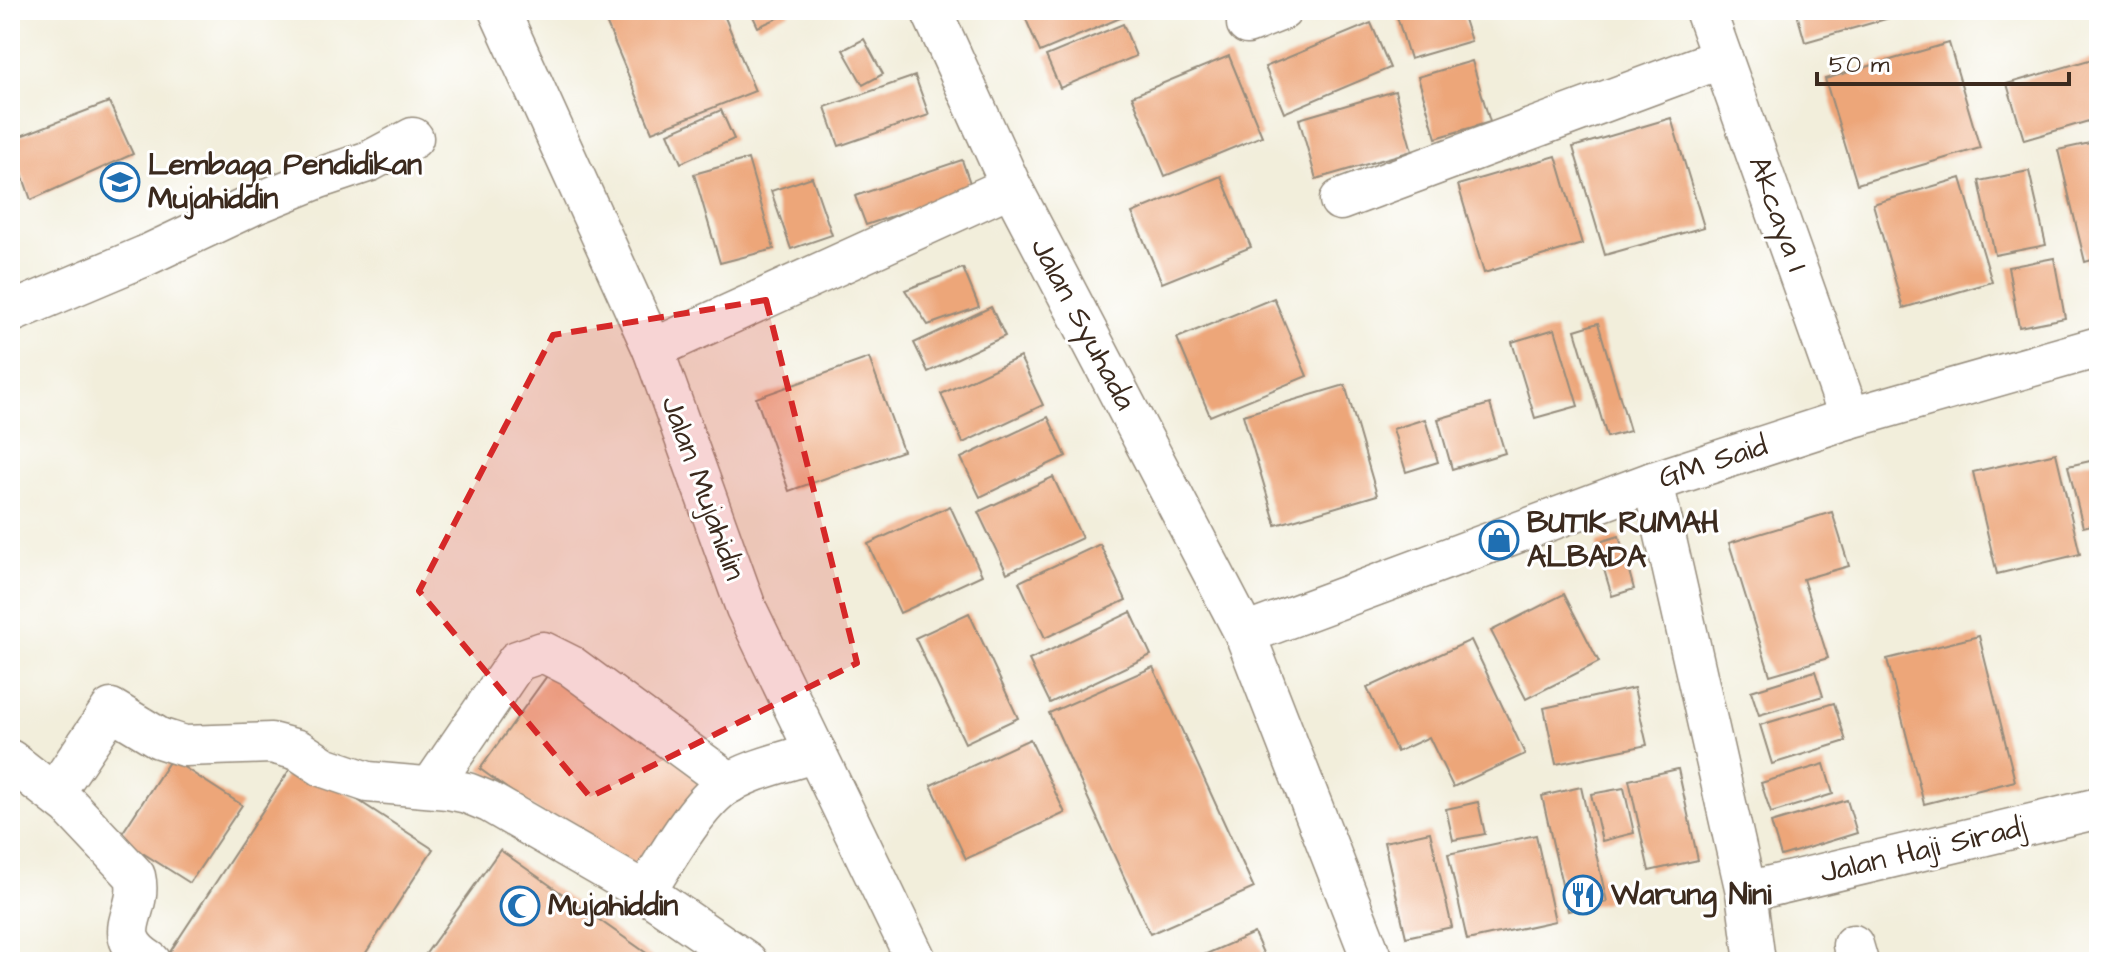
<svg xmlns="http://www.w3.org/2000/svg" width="2109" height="972" font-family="'Architects Daughter',sans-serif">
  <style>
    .building { fill: #eda679 }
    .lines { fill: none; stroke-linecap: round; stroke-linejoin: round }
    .minor-casing { stroke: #968c7c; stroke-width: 43 }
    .minor { stroke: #fff; stroke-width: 40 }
    .marked { fill: #d62828; fill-opacity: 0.2; stroke: #d62828; stroke-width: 6; stroke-dasharray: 16 10; stroke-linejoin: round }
    .labels { text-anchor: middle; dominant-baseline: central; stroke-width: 6; stroke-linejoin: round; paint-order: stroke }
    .poi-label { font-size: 30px; font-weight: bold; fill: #3b2a1e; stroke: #fff; text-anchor: start }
    .street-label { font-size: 30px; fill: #3b2a1e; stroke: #fff }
  </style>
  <rect width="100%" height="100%" fill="#fff"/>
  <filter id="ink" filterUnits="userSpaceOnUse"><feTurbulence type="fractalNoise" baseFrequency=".0125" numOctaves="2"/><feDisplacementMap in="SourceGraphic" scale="16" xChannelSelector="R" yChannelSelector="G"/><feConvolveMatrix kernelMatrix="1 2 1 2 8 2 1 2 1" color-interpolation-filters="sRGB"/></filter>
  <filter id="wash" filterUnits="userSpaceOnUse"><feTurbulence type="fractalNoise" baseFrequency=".006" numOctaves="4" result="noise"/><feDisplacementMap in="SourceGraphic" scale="32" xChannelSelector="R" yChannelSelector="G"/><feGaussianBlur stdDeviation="1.8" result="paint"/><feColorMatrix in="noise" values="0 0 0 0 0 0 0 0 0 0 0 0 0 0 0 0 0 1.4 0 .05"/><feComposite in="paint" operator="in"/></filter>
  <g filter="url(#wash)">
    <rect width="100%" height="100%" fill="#f2eedb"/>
    <g id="blocks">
      <g class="building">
        <path d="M601 10H722L755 91 652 132Z"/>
        <path d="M750 10H788L789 13 758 27Z"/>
        <path d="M1022 10H1122L1125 16 1040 52Z"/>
        <path d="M1395 10H1461L1471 41 1410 59Z"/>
        <path d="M1796 10H1914V11L1805 42Z"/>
        <path d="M1371 23 1390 68 1284 113 1265 67Z"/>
        <path d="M1123 24 1136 56 1060 88 1046 56Z"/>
        <path d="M864 39 883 74 863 85 843 50Z"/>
        <path d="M1949 43 1980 148 1857 184 1825 79Z"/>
        <path d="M1229 56 1262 136 1165 176 1132 96Z"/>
        <path d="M2099 57V118L2024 140 2007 84Z"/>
        <path d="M1472 61 1490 122 1436 138 1418 77Z"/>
        <path d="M915 76 929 115 839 146 825 107Z"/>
        <path d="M1395 91 1412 151 1316 179 1299 119Z"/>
        <path d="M109 102 133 154 31 200 10 140Z"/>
        <path d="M721 110 734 139 681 163 668 133Z"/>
        <path d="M1671 118 1704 227 1605 255 1573 147Z"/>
        <path d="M2099 141V258L2085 262 2058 150Z"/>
        <path d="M1556 156 1582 244 1484 273 1458 185Z"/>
        <path d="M748 159 774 249 720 263 694 174Z"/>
        <path d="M962 160 972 189 866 225 855 196Z"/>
        <path d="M2029 171 2046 245 1995 255 1979 181Z"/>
        <path d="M1221 176 1251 247 1162 283 1132 213Z"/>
        <path d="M812 177 832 235 791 249 771 191Z"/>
        <path d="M1961 178 1992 282 1903 308 1873 204Z"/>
        <path d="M2054 258 2065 318 2019 327 2008 267Z"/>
        <path d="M963 268 979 307 928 325 905 290Z"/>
        <path d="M1274 298 1307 376 1210 416 1177 338Z"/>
        <path d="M991 307 1005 336 928 372 914 343Z"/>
        <path d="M1598 323 1630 431 1607 437 1575 330Z"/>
        <path d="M1555 329 1578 406 1535 418 1512 342Z"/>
        <path d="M1020 357 1043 405 963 443 941 394Z"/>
        <path d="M869 358 903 451 789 491 756 398Z"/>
        <path d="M1345 385 1377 495 1276 525 1243 415Z"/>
        <path d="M1490 404 1505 453 1452 469 1438 419Z"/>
        <path d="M1048 417 1066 456 980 497 961 458Z"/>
        <path d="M1425 419 1438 462 1406 472 1393 429Z"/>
        <path d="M2056 453 2080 554 1997 574 1973 472Z"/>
        <path d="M2099 459V523L2083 527 2068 466Z"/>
        <path d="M1053 477 1082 538 1007 573 978 512Z"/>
        <path d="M950 506 982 575 900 613 868 544Z"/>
        <path d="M1832 512 1849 566 1803 579 1828 658 1770 675 1729 543Z"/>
        <path d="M1619 536 1634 589 1612 596 1596 543Z"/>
        <path d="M1100 544 1126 600 1045 638 1019 582Z"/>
        <path d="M1564 594 1599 662 1526 699 1491 631Z"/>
        <path d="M1131 612 1151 655 1050 703 1029 660Z"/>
        <path d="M969 613 1018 718 965 743 915 638Z"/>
        <path d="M1979 636 2015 781 1924 804 1887 659Z"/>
        <path d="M1471 640 1525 754 1453 787 1429 737 1397 752 1367 688Z"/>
        <path d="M1153 667 1254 888 1150 934 1049 713Z"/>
        <path d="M552 669 707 780 634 880 480 769Z"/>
        <path d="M1815 671 1823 696 1759 715 1751 691Z"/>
        <path d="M1634 688 1647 745 1556 764 1544 708Z"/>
        <path d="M1834 703 1846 741 1772 764 1760 725Z"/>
        <path d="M1030 739 1065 813 966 859 931 785Z"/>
        <path d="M171 759 242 805 190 883 119 838Z"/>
        <path d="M296 760 433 849 360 962H172L166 958Z"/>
        <path d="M1824 764 1833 794 1771 813 1761 783Z"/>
        <path d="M1678 769 1698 860 1649 871 1629 780Z"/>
        <path d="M1581 787 1607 902 1568 911 1542 796Z"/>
        <path d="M1624 788 1634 833 1602 841 1591 794Z"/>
        <path d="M1847 800 1857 833 1781 856 1771 823Z"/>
        <path d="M1478 802 1485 834 1453 840 1446 809Z"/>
        <path d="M1430 832 1452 927 1406 937 1384 842Z"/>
        <path d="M1536 835 1555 921 1467 940 1448 854Z"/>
        <path d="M500 850 659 962H420Z"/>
        <path d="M1254 933 1267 962H1188Z"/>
      </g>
    </g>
  </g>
  <g filter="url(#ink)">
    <use href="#blocks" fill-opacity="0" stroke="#968c7c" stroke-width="2"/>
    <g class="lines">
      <defs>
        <g id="minor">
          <path d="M499 10 653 349 746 608 917 962"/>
          <path d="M931 10 1011 186 1245 634 1373 962"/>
          <path d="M1705 10 1850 418"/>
          <path d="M1247 24 1282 10"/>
          <path d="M1340 200 1722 58"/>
          <path d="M10 313 145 256 255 204 319 178 370 161 413 138"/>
          <path d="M653 349 1011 186"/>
          <path d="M1653 482 1746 892 1755 962"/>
          <path d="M1245 634 1653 482 1850 418 2099 347"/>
          <path d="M10 760 69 806 135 876C144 914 105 933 151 962"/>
          <path d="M431 787 517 661 543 652 571 666 730 783"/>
          <path d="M54 793 111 709 159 738 184 746 271 743 298 750 324 767 368 782 448 789 467 793 489 802 645 892 747 962"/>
          <path d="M645 892C665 862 694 808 723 787 749 769 786 762 816 752"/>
          <path d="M1746 892 2099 808"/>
          <path d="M1853 945 1858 962"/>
        </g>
      </defs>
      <use href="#minor" class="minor-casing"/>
      <use href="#minor" class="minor"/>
    </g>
  </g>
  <path class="marked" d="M766 300 857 663 590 797 419 591 553 335Z"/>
  <defs>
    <symbol id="school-ring" viewBox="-11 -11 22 22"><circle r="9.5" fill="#fff" stroke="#1f6fb2" stroke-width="1.5"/><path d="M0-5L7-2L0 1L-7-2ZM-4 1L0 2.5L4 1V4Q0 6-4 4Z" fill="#1f6fb2"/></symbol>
    <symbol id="shop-ring" viewBox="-11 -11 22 22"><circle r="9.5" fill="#fff" stroke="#1f6fb2" stroke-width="1.5"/><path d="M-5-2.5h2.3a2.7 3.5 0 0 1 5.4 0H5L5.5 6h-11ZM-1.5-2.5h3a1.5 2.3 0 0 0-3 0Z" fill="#1f6fb2"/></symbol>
    <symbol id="restaurant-ring" viewBox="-11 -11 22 22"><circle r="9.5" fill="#fff" stroke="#1f6fb2" stroke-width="1.5"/><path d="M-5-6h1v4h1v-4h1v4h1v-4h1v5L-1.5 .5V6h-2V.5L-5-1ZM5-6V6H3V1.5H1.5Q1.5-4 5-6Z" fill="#1f6fb2"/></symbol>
    <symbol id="mosque-ring" viewBox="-11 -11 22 22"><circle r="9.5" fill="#fff" stroke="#1f6fb2" stroke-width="1.5"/><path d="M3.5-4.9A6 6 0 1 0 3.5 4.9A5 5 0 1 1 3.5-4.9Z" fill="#1f6fb2"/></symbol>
  </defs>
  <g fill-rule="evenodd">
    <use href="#school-ring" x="98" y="160" width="44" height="44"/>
    <use href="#shop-ring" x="1477" y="518" width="44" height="44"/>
    <use href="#restaurant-ring" x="1561" y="873" width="44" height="44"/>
    <use href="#mosque-ring" x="498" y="884" width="44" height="44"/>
  </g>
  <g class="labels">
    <g class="poi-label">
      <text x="148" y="165">Lembaga Pendidikan<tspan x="148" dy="34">Mujahiddin</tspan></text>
      <text x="1527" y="523">BUTIK RUMAH<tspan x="1527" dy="34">ALBADA</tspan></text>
      <text x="1611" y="895">Warung Nini</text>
      <text x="548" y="906">Mujahiddin</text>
    </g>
    <g class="street-label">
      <text transform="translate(1778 214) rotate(70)">Akcaya I</text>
      <text transform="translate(1083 324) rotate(62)">Jalan Syuhada</text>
      <text transform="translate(1713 462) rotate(-18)">GM Said</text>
      <text transform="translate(703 488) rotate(70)">Jalan Mujahidin</text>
      <text transform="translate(1923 850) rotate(-13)">Jalan Haji Siradj</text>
    </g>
  </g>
  <rect width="2109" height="972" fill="none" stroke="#fff" stroke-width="40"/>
  <path d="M1817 72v12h252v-12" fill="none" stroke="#3b2a1e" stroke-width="4"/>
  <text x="1829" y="72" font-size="24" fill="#3b2a1e" stroke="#ffffff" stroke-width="6" paint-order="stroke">50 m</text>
</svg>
